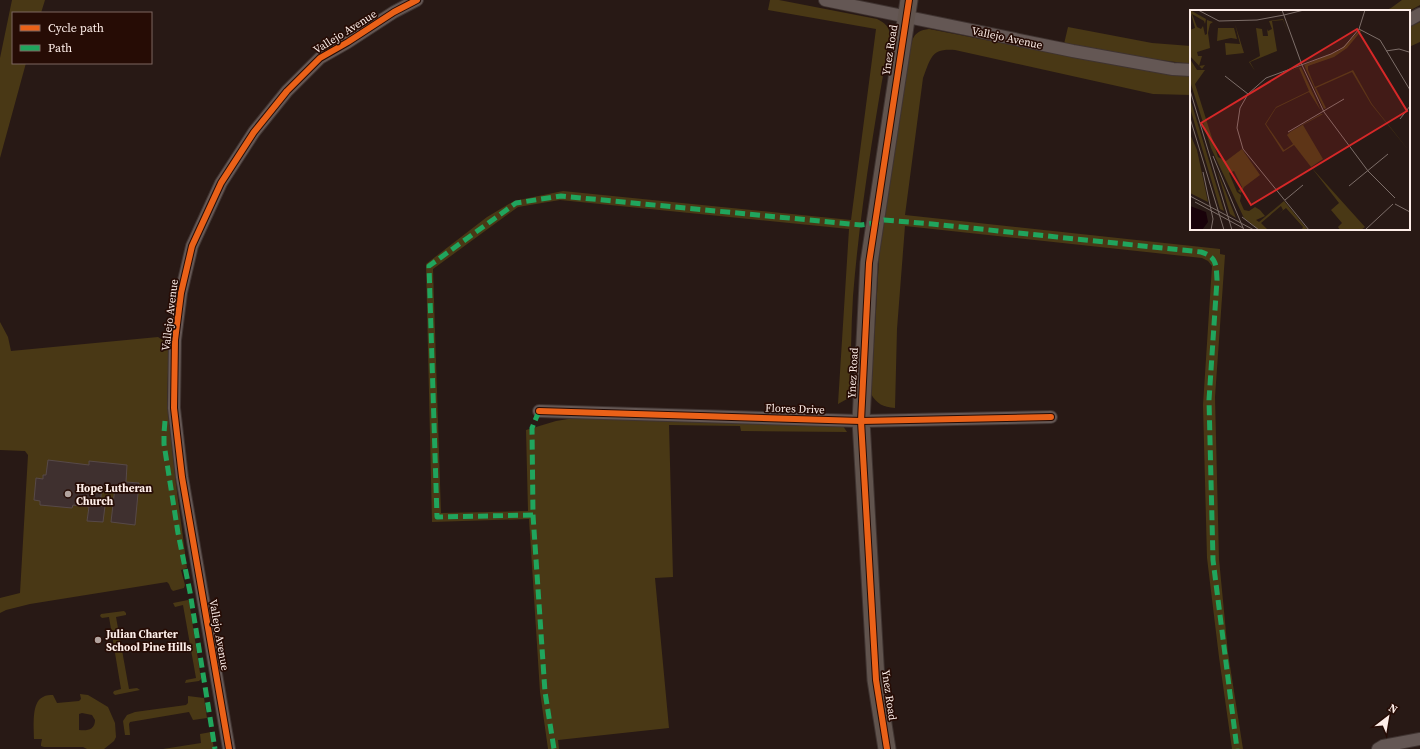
<svg xmlns="http://www.w3.org/2000/svg" width="1420" height="749" font-family="'Source Serif 4',serif">
  <style>
    .green { fill: #493815; fill-rule: evenodd }
    .building { fill: #3f302f; stroke: #574948 }
    .lines { fill: none; stroke-linecap: round; stroke-linejoin: round }
    .street-casing { stroke: #3f3330; stroke-width: 14 }
    .secondary-casing { stroke: #3f3330; stroke-width: 19 }
    .street { stroke: #645754; stroke-width: 12 }
    .secondary { stroke: #61544e; stroke-width: 17 }
    .quiet { stroke: #20a55d; stroke-width: 5; stroke-dasharray: 10 5; stroke-linecap: butt }
    .cycleway-casing { stroke: #260c05; stroke-width: 8 }
    .cycleway { stroke: #ea6118; stroke-width: 6 }
    .poi-dot { fill: #b2a39e; stroke: #260c05; stroke-width: 1.5 }
    .labels { text-anchor: middle; dominant-baseline: central; stroke-width: 3.5; stroke-linejoin: round; paint-order: stroke }
    .street-label { font-size: 11px; fill: #fdede8; stroke: #260c05 }
    .poi-label { font-size: 11px; font-weight: bold; fill: #fdede8; stroke: #260c05; text-anchor: start }
    .inset-road { fill: none; stroke: #7d6e69; stroke-width: 1 }
    .view { fill: #d62828; fill-opacity: 0.15; stroke: #d62828; stroke-width: 2 }
    .inset-edge { fill: none; stroke: #fdede8; stroke-width: 2 }
  </style>
  <rect width="100%" height="100%" fill="#281915"/>
  <g class="green">
    <path d="M12 0H45L41 13H13V63H26L0 158V58Z"/>
    <path d="M770 0H779L877 19C885 23 889 26 890 35 875 121 860 209 853 296 851 328 851 361 850 393L847 399 838 404 849 229 560 200 518 207 433 269 441 513 528 511 526 430 556 421 574 418 843 426 847 432 741 431 740 426 669 425 673 577 655 578 669 728 558 740 559 749H548L540 692 529 519 432 522 426 264 487 217 514 201 563 191 851 220 876 29 768 10Z"/>
    <path d="M1402 0H1420V5L1409 11H1384L1391 8Z"/>
    <path d="M1420 22V42L1409 47V27Z"/>
    <path d="M1068 27 1152 43 1191 46V64L1129 56 1064 44Z"/>
    <path d="M929 29 1116 65 1175 75H1191V95L1153 94 955 50C931 48 931 58 923 78L905 215 1220 249V254L1225 255 1215 397 1219 559 1228 653 1243 749H1232L1219 657 1207 558 1203 405 1212 266 1208 261 1202 258 905 226 897 329 895 408C883 407 877 404 871 394L880 243 909 55C912 40 912 31 929 29Z"/>
    <path d="M0 322 8 337 11 351 158 337 169 344 167 402 176 484 187 568 181 570 185 585 184 588 173 591 171 589 169 584 167 582 30 604 6 610 0 613V598L20 593 28 455 25 451 0 450Z"/>
    <path d="M188 600 189 601 201 679 199 681 185 683 186 680 196 678 183 605 175 607 173 603Z"/>
    <path d="M124 611 126 613V615L116 617 129 689 137 688 140 690 115 695 113 693 114 691 121 689 109 617 102 618 100 616 101 614Z"/>
    <path d="M80 694 88 695 108 707 115 723 116 737 114 741 104 749H87L83 747H44L41 746V744L42 739H34C34 728 31 702 43 697 46 695 50 695 53 695L57 703 79 701 81 699ZM82 713 92 715 95 720C95 730 87 731 79 730V714Z"/>
    <path d="M188 696 204 698 207 718 193 720 189 712 130 722 129 724 130 735H125L123 721 127 715 135 712 186 705 188 703Z"/>
    <path d="M211 732 214 749H163L201 743 200 734Z"/>
  </g>
  <path class="building" d="M48 460 89 465V461L127 465 126 482 139 483 135 525 111 522 115 487 102 486 100 506H105L103 522 87 521 89 507 73 505 72 508 40 505V501L34 500 36 478 43 479V475H46Z"/>
  <g class="lines">
    <defs>
      <g id="street">
        <path d="M825 0 1073 51 1173 69 1191 70"/>
        <path d="M1409 20 1420 14"/>
        <path d="M539 411 861 421 1051 417"/>
        <path d="M229 749 182 477 174 408 175 340 181 293 192 246 221 183 254 132 287 91 320 58 348 42 394 12 417 0"/>
        <path d="M1378 749 1383 746 1420 739"/>
      </g>
      <path id="secondary" d="M887 749 876 680 861 421 869 263 909 0"/>
    </defs>
    <use href="#street" class="street-casing"/>
    <use href="#secondary" class="secondary-casing"/>
    <use href="#street" class="street"/>
    <use href="#secondary" class="secondary"/>
    <g class="quiet">
      <path d="M539 411 532 428 533 515 545 692 554 749"/>
      <path d="M165 421 164 433V444L178 533 190 592 215 749"/>
      <path d="M533 515 437 517 429 266 516 203 561 196 861 225 874 223 884 220 932 224 1201 252C1217 257 1216 264 1217 280L1209 400 1213 560 1237 749"/>
    </g>
    <defs>
      <g id="cycleway">
        <path d="M539 411 861 421 1051 417"/>
        <path d="M229 749 182 477 174 408 175 340 181 293 192 246 221 183 254 132 287 91 320 58 348 42 394 12 417 0"/>
        <path d="M887 749 876 680 861 421 869 263 909 0"/>
      </g>
    </defs>
    <use href="#cycleway" class="cycleway-casing"/>
    <use href="#cycleway" class="cycleway"/>
  </g>
  <g class="poi-dot">
    <circle cx="68" cy="494" r="4"/>
    <circle cx="98" cy="640" r="4"/>
  </g>
  <g class="labels">
    <g class="street-label">
      <text transform="translate(345 32) rotate(-32)">Vallejo Avenue</text>
      <text transform="translate(1007 38) rotate(12)">Vallejo Avenue</text>
      <text transform="translate(890 50) rotate(-81)">Ynez Road</text>
      <text transform="translate(170 315) rotate(-83)">Vallejo Avenue</text>
      <text transform="translate(853 373) rotate(-87)">Ynez Road</text>
      <text transform="translate(795 409) rotate(2)">Flores Drive</text>
      <text transform="translate(219 635) rotate(80)">Vallejo Avenue</text>
      <text transform="translate(889 695) rotate(82)">Ynez Road</text>
    </g>
    <g class="poi-label">
      <text x="76" y="488">Hope Lutheran<tspan x="76" dy="13">Church</tspan></text>
      <text x="106" y="634">Julian Charter<tspan x="106" dy="13">School Pine Hills</tspan></text>
    </g>
  </g>
  <g transform="translate(1190 10)">
    <rect width="220" height="220" fill="#281915"/>
    <path d="M0 0 16 9 15 14 14 11 2 4 7 17 11 19 13 16 15 25 17 24V10L23 12 20 14 18 23 20 38 7 42 8 46H12L9 56 15 55 12 59 0 46V20L5 18ZM93 9 99 25 93 10 82 11 87 41 60 52 65 61 59 52 70 46 66 18 72 19 73 26H78L77 19 78 21 82 19 79 11ZM45 14 54 43 36 45 35 33 50 34ZM28 18H44L47 29 41 28 27 31ZM170 20H172L157 38 144 47 118 56V60L125 77 163 60 182 94 220 142 181 94 162 62 126 78 136 98 134 99 114 55 150 40ZM0 49 7 60H15L5 74 28 147 36 151 52 139 70 165 54 177 51 183 48 181 52 177 44 161 39 163 47 182 51 185 50 191 54 200 59 201 65 197 70 200 75 206 66 210 69 212 94 191 118 220 112 219 113 217 96 198 87 205 93 200 91 196 71 213 78 220H69L54 208 21 138 0 71ZM111 57 131 101 119 82 86 98 76 114 94 140 103 134 97 125 100 122 131 104H133L113 115 133 149 121 157 175 217 171 220H150L148 217 152 213 141 200 149 193 104 135 93 142 75 114 86 97 119 81 109 58 96 62ZM0 88 34 201 30 199 0 98ZM0 124 7 140 18 192 0 183ZM27 160 46 208 40 204Z" fill="#493815"/>
    <path d="M0 196 16 202 18 212 12 220 0 219Z" fill="#19020a"/>
    <path class="inset-road" d="M8 0 29 11 67 10 94 5M92 0 112 55 134 102 178 161 205 188M94 5 114 0M169 19 190 30 220 80M196 41 209 39 219 42M35 66 58 84M0 80 42 220M0 108 34 220M210 109 220 96M98 122 154 89M23 146 54 220M13 162 23 209 21 220M159 176 198 144M0 186 64 220M95 190 113 175M5 192 53 218M205 194 220 202M52 207 69 220M119 220 53 139 47 118 50 98 58 84 76 68 141 44 154 37 169 19 175 0M175 220 203 194"/>
    <path class="view" d="M167 19 217 101 61 195 11 113Z"/>
    <rect width="220" height="220" class="inset-edge"/>
  </g>
  <rect x="12" y="12" width="140" height="52" fill="#260c05" stroke="#7c6660"/>
  <rect x="20" y="25" width="20" height="6" fill="#ea6118" stroke="#7c6660"/>
  <text x="48" y="32" font-size="12" fill="#fdede8">Cycle path</text>
  <rect x="20" y="45" width="20" height="6" fill="#20a55d" stroke="#7c6660"/>
  <text x="48" y="52" font-size="12" fill="#fdede8">Path</text>
  <g transform="translate(1388 717) rotate(31)" stroke="#260c05" stroke-width="3" paint-order="stroke">
  <path d="M0-3L7 15L0 10L-7 15Z" fill="#fdede8"/>
  <text y="-6" font-size="11" font-weight="bold" text-anchor="middle" fill="#fdede8">N</text>
  </g>
</svg>
